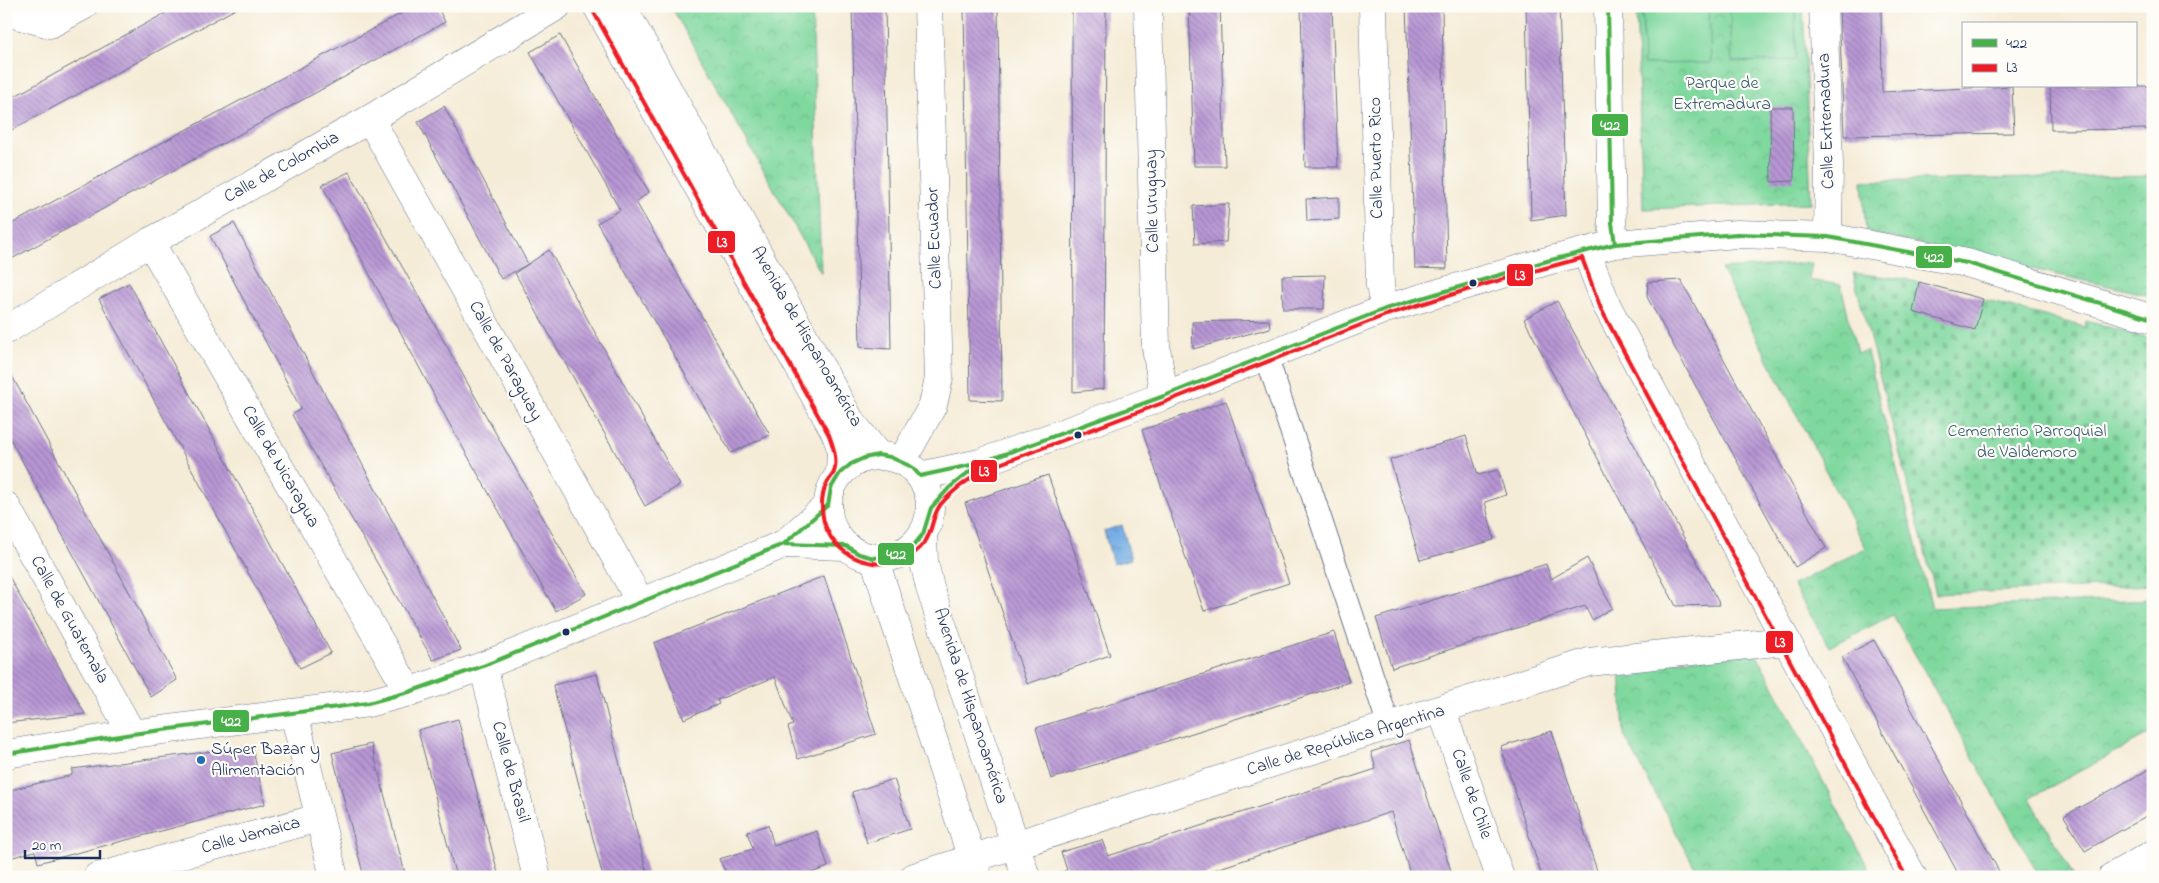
<svg xmlns="http://www.w3.org/2000/svg" width="2159" height="883" font-family="'Indie Flower',sans-serif">
  <style>
    .cemetery { fill: url(#cemetery-stones); stroke: #4d847e }
    .park { fill: url(#park-crowns); stroke: #4d847e }
    .garden { fill: #7fd89e; stroke: #4d847e }
    .water { fill: url(#water-ripples); stroke: #486ea1 }
    .building { fill: url(#building-back-hatch) }
    .lines { fill: none; stroke-linecap: round; stroke-linejoin: round }
    .pedestrian-casing { stroke: #677188; stroke-width: 24 }
    .minor-casing { stroke: #677188; stroke-width: 29 }
    .tertiary-casing { stroke: #677188; stroke-width: 29 }
    .pedestrian { stroke: #fff; stroke-width: 22 }
    .minor { stroke: #fff; stroke-width: 28 }
    .tertiary { stroke: #fff; stroke-width: 28 }
    .bus-1-casing { stroke: #fdfcf7; stroke-width: 8 }
    .bus-2-casing { stroke: #fdfcf7; stroke-width: 8 }
    .bus-1 { stroke: #48b048; stroke-width: 4 }
    .bus-2 { stroke: #ee1c25; stroke-width: 4 }
    .bus-dot { fill: #1b2f5e; stroke: #fdfcf7; stroke-width: 2 }
    .poi-dot { fill: #1f6fb2; stroke: #fdfcf7; stroke-width: 2 }
    .labels { text-anchor: middle; dominant-baseline: central; stroke-width: 4.5; stroke-linejoin: round; paint-order: stroke }
    .park-label { font-size: 18px; fill: #34596e; stroke: #fdfcf7 }
    .street-label { font-size: 18px; fill: #1b2f5e; stroke: #fdfcf7 }
    .poi-label { font-size: 18px; fill: #1b2f5e; stroke: #fdfcf7; text-anchor: start }
    .line-badge { stroke: #fdfcf7; stroke-width: 2 }
    .badge-label { font-size: 14px; text-anchor: middle; font-weight: bold; fill: #fff }
  </style>
  <defs>
    <pattern id="cemetery-stones" width="16" height="16" patternUnits="userSpaceOnUse" patternTransform="scale(1.25)"><rect width="16" height="16" fill="#7fd89e"/><path d="M2 7V4a2 2 0 0 1 4 0v3zM10 15v-3a2 2 0 0 1 4 0v3z" fill="#6dba8a"/></pattern>
    <pattern id="park-crowns" width="20" height="18" patternUnits="userSpaceOnUse" patternTransform="scale(1.25)"><rect width="20" height="18" fill="#7fd89e"/><path d="M2 6a3 3 0 1 1 6 0M12 15a3 3 0 1 1 6 0" fill="none" stroke="#6dba8a"/></pattern>
    <pattern id="water-ripples" width="26" height="14" patternUnits="userSpaceOnUse" patternTransform="scale(1.25)"><rect width="26" height="14" fill="#74ade4"/><path d="M2 4q2-2 4 0t4 0M15 11q2-2 4 0t4 0" fill="none" stroke="#5e8dbc"/></pattern>
    <pattern id="building-back-hatch" width="6" height="6" patternUnits="userSpaceOnUse" patternTransform="scale(1.25)"><rect width="6" height="6" fill="#b896d4"/><path d="M-1 5l2 2M0 0l6 6M5-1l2 2" fill="none" stroke="#957baf"/></pattern>
  </defs>
  <rect width="100%" height="100%" fill="#fdfcf7"/>
  <filter id="ink" filterUnits="userSpaceOnUse"><feTurbulence type="fractalNoise" baseFrequency=".02" numOctaves="2"/><feDisplacementMap in="SourceGraphic" scale="10" xChannelSelector="R" yChannelSelector="G"/><feConvolveMatrix kernelMatrix="1 2 1 2 8 2 1 2 1" color-interpolation-filters="sRGB"/></filter>
  <filter id="wash" filterUnits="userSpaceOnUse"><feTurbulence type="fractalNoise" baseFrequency=".0096" numOctaves="4" result="noise"/><feDisplacementMap in="SourceGraphic" scale="20" xChannelSelector="R" yChannelSelector="G"/><feGaussianBlur stdDeviation="1.12" result="paint"/><feColorMatrix in="noise" values="0 0 0 0 0 0 0 0 0 0 0 0 0 0 0 0 0 1.4 0 .05"/><feComposite in="paint" operator="in"/></filter>
  <g filter="url(#wash)">
    <rect width="100%" height="100%" fill="#f5ecd7"/>
    <path class="cemetery" d="M1853 273 1905 279 2085 327 2086 321 2153 339V585L1936 594Z"/>
    <g class="park">
      <path d="M671 6H812L821 273Z"/>
      <path d="M1636 6H1803L1811 203 1643 209Z"/>
      <path d="M2153 176V296L1866 232 1862 181Z"/>
      <path d="M1812 263 1809 280 1841 285 1857 353 1867 351 1932 608 2153 599V732L2030 798 2074 877H2040L1893 615 1829 647 1793 585 1866 548 1721 269Z"/>
      <path d="M1756 653 1873 877H1700L1624 735 1620 666Z"/>
    </g>
    <g class="garden">
      <path d="M1642 6H1709L1711 63 1644 64Z"/>
      <path d="M1730 6H1795L1796 60 1732 62Z"/>
    </g>
    <path class="water" d="M1122 525 1131 559 1113 564 1104 531Z"/>
    <g id="blocks">
      <g class="building">
        <path d="M178 6H241L6 133V101Z"/>
        <path d="M415 6H437L445 22 6 262V227Z"/>
        <path d="M852 6H885L891 349 860 347Z"/>
        <path d="M964 6H998L1002 401 970 400Z"/>
        <path d="M1072 6H1106L1104 389 1073 392Z"/>
        <path d="M1189 6H1220L1225 166H1194Z"/>
        <path d="M1301 6H1332L1338 167H1305Z"/>
        <path d="M1406 6H1442L1447 269 1415 268Z"/>
        <path d="M1526 6H1559L1566 215 1531 220Z"/>
        <path d="M1839 6H1881L1882 92 2012 86 2014 133 1844 136Z"/>
        <path d="M560 35 649 192 636 202 770 435 731 453 597 223 620 210 530 52Z"/>
        <path d="M2050 86H2153V129L2051 130Z"/>
        <path d="M444 106 528 264 501 279 418 122Z"/>
        <path d="M1770 107H1793L1794 181 1771 182Z"/>
        <path d="M349 172 586 594 556 611 450 425 322 185Z"/>
        <path d="M1339 197V219L1307 221 1306 199Z"/>
        <path d="M1229 204 1226 242 1195 244 1193 206Z"/>
        <path d="M234 223 461 650 433 660 292 415 301 409 210 236Z"/>
        <path d="M549 250 680 485 645 506 515 273Z"/>
        <path d="M1325 275 1324 309H1283L1282 276Z"/>
        <path d="M1681 280 1826 548 1795 567 1647 297 1648 282Z"/>
        <path d="M1919 282 1983 299 1975 330 1913 312Z"/>
        <path d="M129 283 331 653 300 668 99 299Z"/>
        <path d="M1557 301 1720 605 1676 606 1524 319Z"/>
        <path d="M1269 320 1270 328 1193 349 1192 322Z"/>
        <path d="M6 365 177 680 151 697 6 431Z"/>
        <path d="M1226 401 1289 583 1204 611 1142 430Z"/>
        <path d="M1466 436 1478 475 1498 470 1506 495 1485 502 1494 540 1420 560 1390 460Z"/>
        <path d="M1048 475 1110 655 1027 684 965 503Z"/>
        <path d="M1587 558 1612 608 1592 620 1585 606 1392 668 1376 618 1546 564 1551 579Z"/>
        <path d="M6 571 85 714 6 723Z"/>
        <path d="M824 576 876 734 798 759 788 727 793 725 775 677 717 700 719 704 684 719 654 643Z"/>
        <path d="M1334 632 1349 682 1051 779 1036 728Z"/>
        <path d="M1874 640 2002 877H1960L1842 657Z"/>
        <path d="M597 674 648 877H603L553 685Z"/>
        <path d="M458 719 499 877H456L418 730Z"/>
        <path d="M1552 731 1599 877H1542L1501 747Z"/>
        <path d="M1409 740 1453 877H1411L1391 812 1192 877H1059L1058 873 1067 870 1061 852 1102 840 1108 856 1376 769 1371 752Z"/>
        <path d="M371 744 406 877H364L332 753Z"/>
        <path d="M252 746 265 804 38 863 35 851 6 859V791L72 775V769Z"/>
        <path d="M2153 767V812L2085 851 2064 816Z"/>
        <path d="M894 779 910 829 867 843 852 792Z"/>
        <path d="M768 825 774 846 817 831 828 867 800 877H728L719 859 753 849 747 832Z"/>
      </g>
    </g>
  </g>
  <g filter="url(#ink)">
    <use href="#blocks" fill-opacity="0" stroke="#677188" stroke-width="1"/>
    <g class="lines">
      <defs>
        <path id="pedestrian" d="M1266 355 1389 726"/>
        <g id="minor">
          <path d="M597 6 835 432 841 448 840 473"/>
          <path d="M622 6 850 420 878 455"/>
          <path d="M1148 6 1156 348 1164 396"/>
          <path d="M1373 6 1380 286 1385 309"/>
          <path d="M1608 6 1612 223 1615 244"/>
          <path d="M1823 6 1829 164 1828 237"/>
          <path d="M6 12 50 24 83 6"/>
          <path d="M370 119 641 603"/>
          <path d="M150 242 409 692"/>
          <path d="M1586 251 1607 306 1913 877"/>
          <path d="M6 330 150 242 370 119 557 6"/>
          <path d="M902 461 933 405 939 378 928 6"/>
          <path d="M6 506 132 734"/>
          <path d="M923 534 924 562 930 588 1026 877"/>
          <path d="M874 558 978 877"/>
          <path d="M483 666 537 877"/>
          <path d="M1442 711 1500 877"/>
          <path d="M294 713 334 877"/>
          <path d="M97 877 319 818"/>
          <path d="M914 877 1589 662 1785 641"/>
          <path d="M2112 877 2153 854"/>
        </g>
        <g id="tertiary">
          <circle cx="879" cy="507" r="51"/>
          <path d="M920 476 980 463 1164 396 1385 309 1547 261 1615 244 1737 234 1828 237 1967 263 2153 319"/>
          <path d="M784 544 846 546"/>
          <path d="M6 754 132 734 368 703 409 692 483 666 784 544 828 505"/>
        </g>
      </defs>
      <use href="#pedestrian" class="pedestrian-casing"/>
      <use href="#minor" class="minor-casing"/>
      <use href="#tertiary" class="tertiary-casing"/>
      <use href="#pedestrian" class="pedestrian"/>
      <use href="#minor" class="minor"/>
      <use href="#tertiary" class="tertiary"/>
      <defs>
        <g id="bus-1">
          <path d="M1608 6 1612 223 1615 244"/>
          <path d="M763 552 784 544 846 546 859 554 874 558 902 553 914 545 923 534 931 508 949 488 980 463 989 460"/>
          <path d="M6 754 132 734 368 703 409 692 483 666 784 544 828 505 831 488 840 473 851 464 864 458 878 455 890 457 912 467 920 476 980 463 1164 396 1385 309 1547 261 1615 244 1737 234 1828 237 1967 263 2153 319"/>
        </g>
        <path id="bus-2" d="M592 9 829 435C833 446 838 460 834 472 832 477 828 480 826 485 820 498 821 517 827 530 844 568 900 576 925 542 933 530 932 515 941 504 956 487 974 475 994 466L1165 402 1386 315 1486 284 1582 258 1601 309 1906 877"/>
      </defs>
      <use href="#bus-1" class="bus-1-casing"/>
      <use href="#bus-2" class="bus-2-casing"/>
      <use href="#bus-1" class="bus-1"/>
      <use href="#bus-2" class="bus-2"/>
    </g>
  </g>
  <g class="bus-dot">
    <circle cx="1473" cy="283" r="4.5"/>
    <circle cx="1078" cy="435" r="4.5"/>
    <circle cx="566" cy="632" r="4.5"/>
  </g>
  <circle class="poi-dot" cx="201" cy="760" r="5"/>
  <g class="labels">
    <g class="park-label">
      <text x="1722" y="84">Parque de<tspan x="1722" dy="21">Extremadura</tspan></text>
      <text x="2027" y="432">Cementerio Parroquial<tspan x="2027" dy="21">de Valdemoro</tspan></text>
    </g>
    <g class="street-label">
      <text transform="translate(1827 121) rotate(-92)">Calle Extremadura</text>
      <text transform="translate(1377 158) rotate(-91)">Calle Puerto Rico</text>
      <text transform="translate(282 168) rotate(-29)">Calle de Colombia</text>
      <text transform="translate(1153 201) rotate(-91)">Calle Uruguay</text>
      <text transform="translate(935 238) rotate(-92)">Calle Ecuador</text>
      <text transform="translate(806 337) rotate(60)">Avenida de Hispanoamérica</text>
      <text transform="translate(505 361) rotate(61)">Calle de Paraguay</text>
      <text transform="translate(280 467) rotate(60)">Calle de Nicaragua</text>
      <text transform="translate(69 620) rotate(61)">Calle de Guatemala</text>
      <text transform="translate(970 706) rotate(72)">Avenida de Hispanoamérica</text>
      <text transform="translate(1346 741) rotate(-17)">Calle de República Argentina</text>
      <text transform="translate(510 772) rotate(75)">Calle de Brasil</text>
      <text transform="translate(1471 794) rotate(71)">Calle de Chile</text>
      <text transform="translate(251 836) rotate(-15)">Calle Jamaica</text>
    </g>
    <g class="poi-label">
      <text x="211" y="750">Súper Bazar y<tspan x="211" dy="21">Alimentación</tspan></text>
    </g>
  </g>
  <g class="line-badge">
    <rect x="1591" y="113" width="38" height="24" rx="5" fill="#48b048"/>
    <rect x="707" y="230" width="29" height="24" rx="5" fill="#ee1c25"/>
    <rect x="1915" y="245" width="38" height="24" rx="5" fill="#48b048"/>
    <rect x="1506" y="263" width="28" height="24" rx="5" fill="#ee1c25"/>
    <rect x="970" y="459" width="28" height="24" rx="5" fill="#ee1c25"/>
    <rect x="877" y="542" width="38" height="24" rx="5" fill="#48b048"/>
    <rect x="1765" y="630" width="29" height="24" rx="5" fill="#ee1c25"/>
    <rect x="212" y="709" width="38" height="24" rx="5" fill="#48b048"/>
  </g>
  <g class="badge-label">
    <text x="1610" y="130">422</text>
    <text x="722" y="247">L3</text>
    <text x="1934" y="262">422</text>
    <text x="1520" y="280">L3</text>
    <text x="984" y="476">L3</text>
    <text x="896" y="559">422</text>
    <text x="1780" y="647">L3</text>
    <text x="231" y="726">422</text>
  </g>
  <rect width="2159" height="883" fill="none" stroke="#fdfcf7" stroke-width="25"/>
  <rect x="1962" y="22" width="175" height="65" fill="#fdfcf7" stroke="#a3aaba"/>
  <rect x="1972" y="39" width="25" height="8" fill="#48b048" stroke="#a3aaba"/>
  <text x="2006" y="48" font-size="15" fill="#1b2f5e">422</text>
  <rect x="1972" y="64" width="25" height="8" fill="#ee1c25" stroke="#a3aaba"/>
  <text x="2006" y="72" font-size="15" fill="#1b2f5e">L3</text>
  <path d="M25 850v8h75v-8" fill="none" stroke="#1b2f5e" stroke-width="2.5"/>
  <text x="32" y="850" font-size="15" fill="#1b2f5e" stroke="#fdfcf7" stroke-width="4" paint-order="stroke">20 m</text>
</svg>
